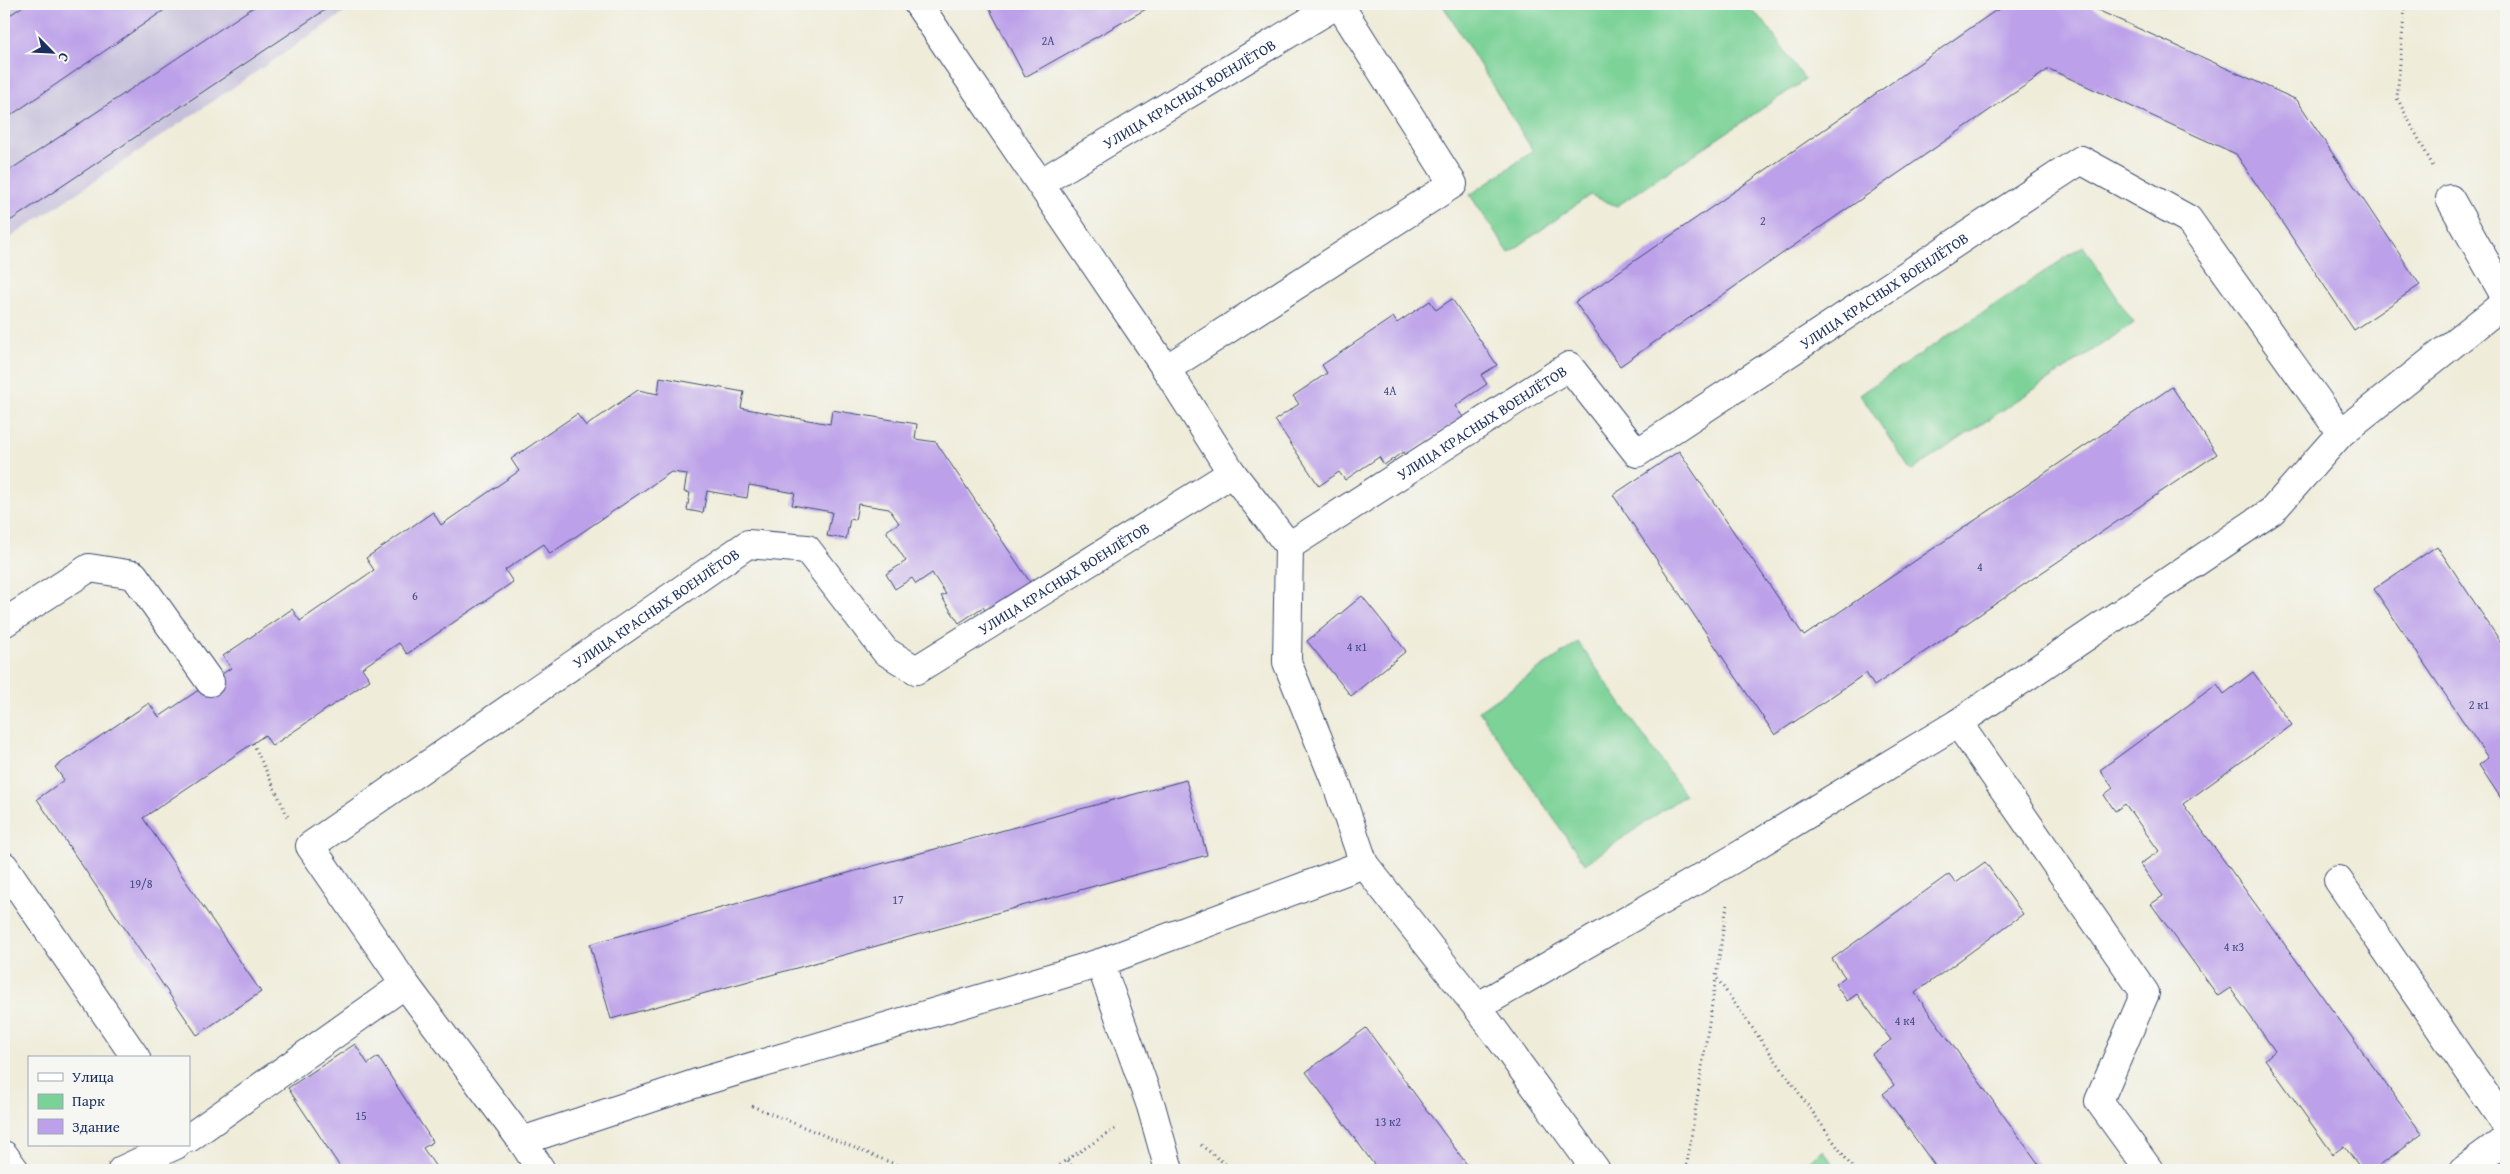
<svg xmlns="http://www.w3.org/2000/svg" width="2510" height="1174" font-family="'Gentium Book Plus',serif">
  <style>
    .industrial { fill: #c6c0da }
    .green { fill: #7bd297; stroke: #4b807a }
    .building { fill: #bca0e9 }
    .lines { fill: none; stroke-linecap: round; stroke-linejoin: round }
    .minor-casing { stroke: #3b4b70; stroke-width: 30 }
    .path { stroke: #3b4b70; stroke-width: 3; stroke-dasharray: 1 4; stroke-linecap: butt }
    .minor { stroke: #fff; stroke-width: 28 }
    .labels { text-anchor: middle; dominant-baseline: central; stroke-width: 4; stroke-linejoin: round; paint-order: stroke }
    .number-label { font-size: 12px; fill: #434b81 }
    .street-label { font-size: 15px; fill: #1b2f5e; stroke: #f6f6f2 }
  </style>
  <rect width="100%" height="100%" fill="#f6f6f2"/>
  <filter id="ink" filterUnits="userSpaceOnUse"><feTurbulence type="fractalNoise" baseFrequency=".02" numOctaves="2"/><feDisplacementMap in="SourceGraphic" scale="10" xChannelSelector="R" yChannelSelector="G"/><feConvolveMatrix kernelMatrix="1 2 1 2 8 2 1 2 1" color-interpolation-filters="sRGB"/></filter>
  <filter id="wash" filterUnits="userSpaceOnUse"><feTurbulence type="fractalNoise" baseFrequency=".0096" numOctaves="4" result="noise"/><feDisplacementMap in="SourceGraphic" scale="20" xChannelSelector="R" yChannelSelector="G"/><feGaussianBlur stdDeviation="1.12" result="paint"/><feColorMatrix in="noise" values="0 0 0 0 0 0 0 0 0 0 0 0 0 0 0 0 0 1.4 0 .05"/><feComposite in="paint" operator="in"/></filter>
  <g filter="url(#wash)">
    <rect width="100%" height="100%" fill="#efecd9"/>
    <path class="industrial" d="M4 4H357L4 242Z"/>
    <g class="green">
      <path d="M1442 4H1742L1762 19 1805 80 1617 206 1590 195 1509 253 1470 195 1533 151Z"/>
      <path d="M2083 246 2134 323 1911 471 1860 394Z"/>
      <path d="M1578 642 1685 795 1585 864 1479 711Z"/>
      <path d="M1823 1150 1837 1170H1795Z"/>
    </g>
    <g id="blocks">
      <g class="building">
        <path d="M26 4H173L4 120V19Z"/>
        <path d="M258 4H334L4 225V174Z"/>
        <path d="M987 4H1155L1025 77Z"/>
        <path d="M2010 4H2084L2297 100 2420 285 2354 330 2236 154 2049 69 1620 366 1575 302 1995 11Z"/>
        <path d="M1452 299 1497 365 1481 375 1487 384 1455 406 1463 417 1405 456 1403 452 1384 465 1379 457 1345 480 1339 472 1319 486 1275 420 1299 404 1293 396 1327 373 1322 365 1393 317 1397 323 1430 301 1436 310Z"/>
        <path d="M660 377 744 392 741 408 830 424 832 410 917 424 915 439 936 442 1034 588 990 618 983 607 959 623 941 596 946 594 932 573 916 584 912 578 895 589 886 574 906 561 886 531 899 523 889 509 858 504 855 520 850 519 846 539 827 536 832 512 792 505 795 493 749 485 747 498 707 491 703 513 687 510 690 493 684 492 687 474 671 472 550 554 544 544 505 570 513 582 407 654 399 643 362 668 370 680 272 746 265 735 143 818 261 992 197 1035 37 799 64 780 55 767 149 703 159 717 231 668 223 656 292 609 300 621 374 570 366 558 433 512 441 525 519 471 511 459 577 414 586 426 638 390 658 394Z"/>
        <path d="M2172 387 2217 454 1874 686 1866 673 1775 735 1613 495 1679 451 1804 636Z"/>
        <path d="M2437 546 2506 650V806L2479 765 2488 758 2374 589Z"/>
        <path d="M1362 596 1406 651 1351 696 1307 641Z"/>
        <path d="M2253 672 2292 725 2183 804 2422 1134 2373 1170H2362L2344 1146 2333 1154 2265 1059 2275 1051 2230 988 2218 996 2151 904 2163 896 2140 864 2159 851 2125 804 2115 811 2104 795 2113 788 2100 770 2217 684 2224 694Z"/>
        <path d="M1186 780 1207 855 611 1019 590 944Z"/>
        <path d="M1985 862 2023 914 1915 993 2043 1170H1938L1883 1094 1894 1085 1872 1054 1891 1040 1857 994 1847 1001 1835 984 1845 977 1832 959 1949 874 1956 883Z"/>
        <path d="M1366 1028 1471 1170H1378L1306 1072Z"/>
        <path d="M355 1044 368 1064 378 1057 433 1142 423 1148 438 1170H342L288 1088Z"/>
      </g>
    </g>
  </g>
  <g filter="url(#ink)">
    <use href="#blocks" fill-opacity="0" stroke="#3b4b70" stroke-width="1"/>
    <g class="lines">
      <defs>
        <g id="minor">
          <path d="M918 4 1166 369 1232 473"/>
          <path id="s1" d="M1040 183 1338 4"/>
          <path d="M2450 199 2506 298"/>
          <path d="M1166 369 1453 184 1339 4"/>
          <path d="M1289 546 1287 662 1338 788 1364 864"/>
          <path d="M4 623 89 568 134 575 210 682"/>
          <path d="M1958 723 2272 511 2341 433"/>
          <path d="M4 866 136 1058"/>
          <path d="M2338 880 2506 1125"/>
          <path d="M1100 963 1151 1106 1169 1170"/>
          <path d="M1477 1007 1596 1170"/>
          <path d="M189 1138 405 984"/>
          <path d="M522 1141 541 1170"/>
          <path d="M4 1155 15 1170"/>
          <path d="M122 1170 176 1145"/>
          <path id="s2" d="M2149 1170 2099 1101 2145 993 1958 723 1735 858 1477 1007 1364 864 1100 963 697 1083 522 1141 405 984 310 846 748 544 807 549 885 651 916 670 1232 473 1289 546 1569 366 1637 453 2081 160 2188 219 2341 433 2506 302"/>
          <path d="M2464 1170 2506 1139"/>
        </g>
      </defs>
      <use href="#minor" class="minor-casing"/>
      <g class="path">
        <path d="M2405 4 2397 98 2434 168"/>
        <path d="M253 743 288 817"/>
        <path d="M1727 905 1716 977 1854 1170"/>
        <path d="M752 1106 909 1170"/>
        <path d="M1201 1145 1233 1170"/>
        <path d="M1067 1161 1076 1170"/>
        <path d="M1051 1170 1118 1127"/>
        <path d="M1686 1170 1716 978"/>
      </g>
      <use href="#minor" class="minor"/>
    </g>
  </g>
  <g class="labels">
    <g class="number-label">
      <text x="1048" y="40">2А</text>
      <text x="1763" y="220">2</text>
      <text x="1390" y="390">4А</text>
      <text x="1980" y="566">4</text>
      <text x="415" y="595">6</text>
      <text x="1357" y="646">4 к1</text>
      <text x="2479" y="704">2 к1</text>
      <text x="141" y="883">19/8</text>
      <text x="898" y="899">17</text>
      <text x="2234" y="946">4 к3</text>
      <text x="1905" y="1020">4 к4</text>
      <text x="361" y="1115">15</text>
      <text x="1388" y="1121">13 к2</text>
    </g>
    <g class="street-label">
      <text stroke="none"><textPath href="#s1" startOffset="174">УЛИЦА КРАСНЫХ ВОЕНЛЁТОВ</textPath></text>
      <text stroke="none"><textPath href="#s2" startOffset="4482">УЛИЦА КРАСНЫХ ВОЕНЛЁТОВ</textPath></text>
      <text stroke="none"><textPath href="#s2" startOffset="3972">УЛИЦА КРАСНЫХ ВОЕНЛЁТОВ</textPath></text>
      <text stroke="none"><textPath href="#s2" startOffset="3452">УЛИЦА КРАСНЫХ ВОЕНЛЁТОВ</textPath></text>
      <text stroke="none"><textPath href="#s2" startOffset="2942">УЛИЦА КРАСНЫХ ВОЕНЛЁТОВ</textPath></text>
    </g>
  </g>
  <rect width="2510" height="1174" fill="none" stroke="#f6f6f2" stroke-width="20"/>
  <rect x="28" y="1056" width="162" height="90" fill="#f6f6f2" stroke="#9ea6b7"/>
  <rect x="38" y="1073" width="25" height="8" fill="#ffffff" stroke="#9ea6b7"/>
  <text x="72" y="1082" font-size="15" fill="#1b2f5e">Улица</text>
  <rect x="38" y="1094" width="25" height="15" fill="#7bd297" stroke="#9ea6b7"/>
  <text x="72" y="1106" font-size="15" fill="#1b2f5e">Парк</text>
  <rect x="38" y="1119" width="25" height="15" fill="#bca0e9" stroke="#9ea6b7"/>
  <text x="72" y="1132" font-size="15" fill="#1b2f5e">Здание</text>
  <g transform="translate(52 52) rotate(114)" stroke="#f6f6f2" stroke-width="4" paint-order="stroke">
  <path d="M0-4L9 19L0 12L-9 19Z" fill="#1b2f5e"/>
  <text y="-8" font-size="14" font-weight="bold" text-anchor="middle" fill="#1b2f5e">С</text>
  </g>
</svg>
